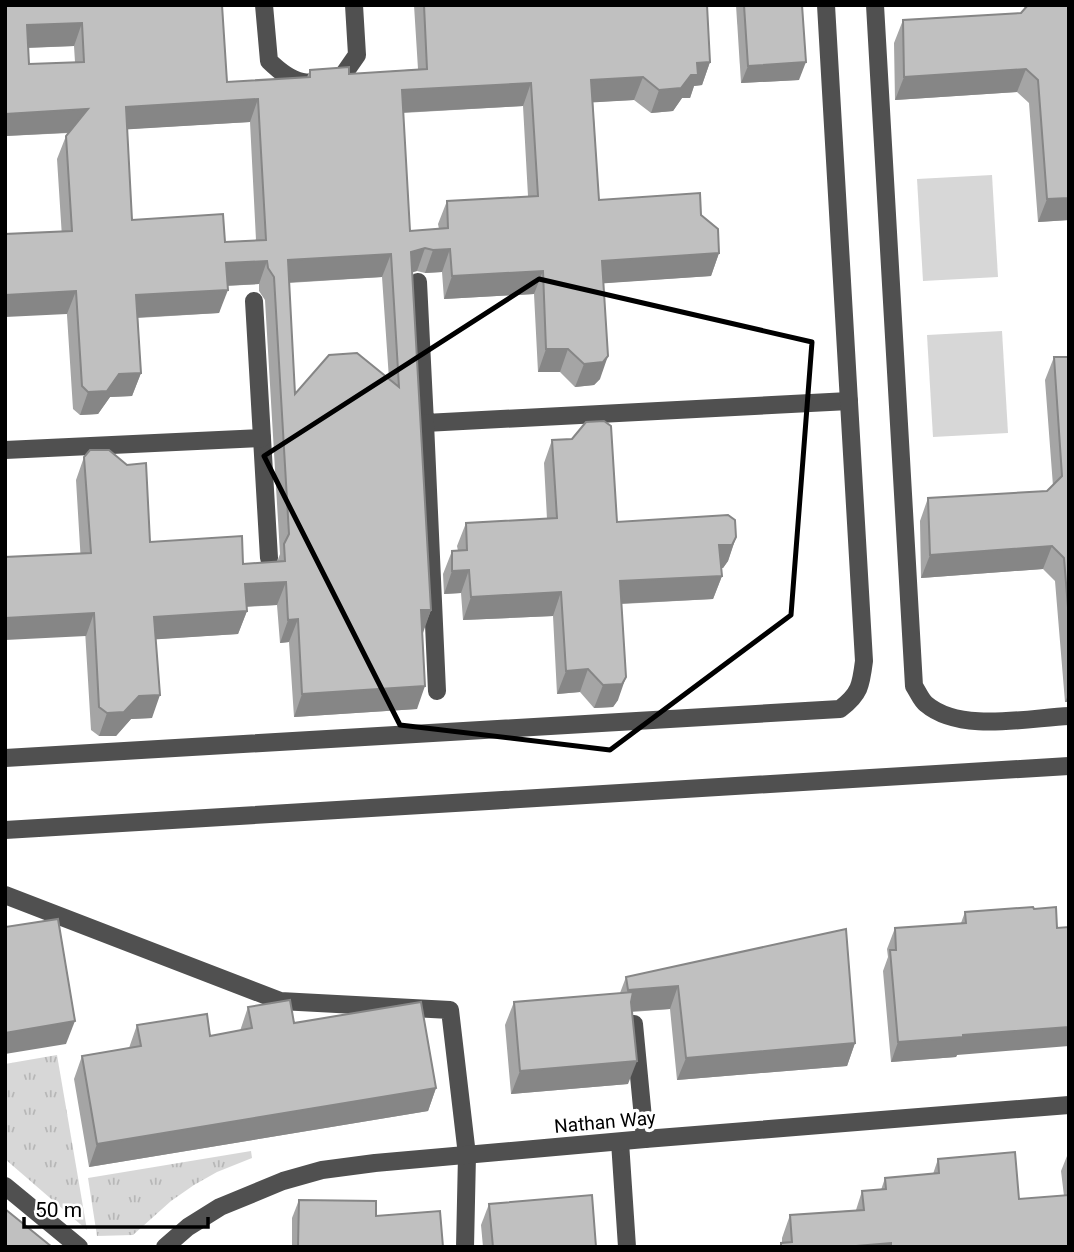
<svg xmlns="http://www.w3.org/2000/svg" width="1074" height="1252" font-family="Roboto,sans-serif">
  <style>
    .grass { fill: url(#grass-tufts) }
    .garden { fill: #d7d7d7 }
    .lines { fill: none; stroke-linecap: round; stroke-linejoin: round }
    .minor { stroke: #505050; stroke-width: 18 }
    .wall { fill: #a5a5a5; fill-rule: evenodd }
    .shaded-wall { fill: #868686 }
    .building { fill: #c0c0c0; stroke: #868686; stroke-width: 2; fill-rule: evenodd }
    .marked { fill: none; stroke: #000; stroke-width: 5; stroke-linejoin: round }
    .labels { text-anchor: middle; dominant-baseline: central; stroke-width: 7; stroke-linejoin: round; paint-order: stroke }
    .street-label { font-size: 19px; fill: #000; stroke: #fff }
  </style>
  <defs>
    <pattern id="grass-tufts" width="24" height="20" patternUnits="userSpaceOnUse" patternTransform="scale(1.75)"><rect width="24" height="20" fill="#d7d7d7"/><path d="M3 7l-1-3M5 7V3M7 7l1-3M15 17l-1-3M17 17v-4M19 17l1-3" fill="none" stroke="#b7b7b7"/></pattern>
  </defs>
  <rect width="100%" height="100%" fill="#fff"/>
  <g class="grass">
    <path d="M57 1055 87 1230 5 1159V1064Z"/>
    <path d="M251 1151 252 1158 217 1172 194 1185 171 1201 133 1235 97 1236 88 1178Z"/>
  </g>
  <g class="garden">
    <path d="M992 175 998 277 923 281 917 179Z"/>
    <path d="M1002 331 1008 433 933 437 927 335Z"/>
  </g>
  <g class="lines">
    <g class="minor">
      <path d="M264 5 269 61C296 87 306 85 341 78L357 55 354 5"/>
      <path d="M875 5 914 686C918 692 921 700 926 704 960 733 1027 718 1069 716"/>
      <path d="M418 282 425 423 849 401"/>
      <path d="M425 423 437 691"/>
      <path d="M262 438 269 558"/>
      <path d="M5 450 262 438 254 301"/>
      <path d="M5 758 840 709C860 694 861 685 864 661L826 5"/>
      <path d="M5 830 1069 766"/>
      <path d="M5 895 280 1001 450 1010 467 1155 465 1247"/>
      <path d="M634 1024 645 1139"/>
      <path d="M620 1142 627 1247"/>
      <path d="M5 1186 79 1247"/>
      <path d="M165 1247 188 1227 220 1207 283 1181 322 1170 375 1163 645 1139 1069 1105"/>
    </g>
  </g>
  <g class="wall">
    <path d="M5 5H222L227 82 307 77 310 70 349 74 418 69 414 5H707L710 62 702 85 694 86 690 98H682L673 111 651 113 634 100 593 102 599 200 701 215 719 253 711 276 603 283 600 379 594 385 575 387 560 372H538L534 294 444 299 442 272 425 273 417 271 412 272 431 610 422 633 417 709 294 717 289 642 280 643 277 605 246 607 247 611 238 634 156 639 152 718 131 719 116 736H99L91 730 76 480 84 457 150 542 243 564 277 562 280 554 265 300 259 291V284L227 286 219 313 138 318 141 373 132 396 110 397 98 414 80 415 73 409 57 159 66 136 69 133 5 136ZM74 46 75 62 29 64 28 48ZM523 106 528 196 447 201 438 224 439 229 410 231 403 113ZM250 122 256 240 225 242 132 220 127 129ZM382 277 389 379 295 394 289 283Z"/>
    <path d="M736 5H802L799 80 741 83Z"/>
    <path d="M1024 5H1069V220L1038 222 1029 103 1017 92 895 100 894 43 903 20 1021 13 1025 10Z"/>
    <path d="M1054 357H1069V702H1065L1055 581 1043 569 921 578 920 521 928 498 1047 491 1053 486 1045 380Z"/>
    <path d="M552 440 617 522 736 537 728 561 723 568H721L722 576 713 599 622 604 618 700 613 707 594 708 580 692 557 694 553 616 463 620 461 593 444 594 443 574 452 551H458L457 546 466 523 547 519 544 463Z"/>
    <path d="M1033 907 956 1057 891 1062 883 971 888 957 887 949 895 928 961 923 965 912Z"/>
    <path d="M846 929 855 1043 847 1066 677 1080 670 1009 632 1012 628 1084 511 1094 505 1025 514 1002 620 993 626 977Z"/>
    <path d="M248 1007 294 1023 436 1088 428 1111 89 1167 74 1079 82 1056 129 1048 137 1025 210 1036 240 1031Z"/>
    <path d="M1069 1151V1247H779L781 1243H782V1238L790 1215 856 1210 862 1191 881 1190 885 1178 933 1174 938 1159 1019 1199 1064 1196 1061 1171Z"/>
    <path d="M299 1200 376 1216 443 1247H292V1218Z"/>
    <path d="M489 1204 596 1247H483L481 1225Z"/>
  </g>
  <g class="shaded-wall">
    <path d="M82 23 74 46 19 48 27 25Z"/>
    <path d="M710 62 702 85 694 86 690 98H682L673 111 651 113 659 90 697 63Z"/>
    <path d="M806 62 799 80 741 83 748 66Z"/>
    <path d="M1026 69 1017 92 895 100 904 77Z"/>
    <path d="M643 77 634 100 583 103 591 80Z"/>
    <path d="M531 83 523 106 393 113 402 90Z"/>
    <path d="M258 99 250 122 117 130 126 107Z"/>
    <path d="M88 109 80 132 5 136V114Z"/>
    <path d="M1069 198V220L1038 222 1047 199Z"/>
    <path d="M425 248 417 271 403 275 411 252Z"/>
    <path d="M450 249 442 272 425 273 433 250Z"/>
    <path d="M719 253 711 276 594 284 602 261Z"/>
    <path d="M391 254 382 277 279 283 288 260Z"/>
    <path d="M267 261 259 284 218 286 226 263Z"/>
    <path d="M543 271 534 294 444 299 452 276Z"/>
    <path d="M228 290 219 313 128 318 136 295Z"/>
    <path d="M76 291 67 314 5 317V295Z"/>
    <path d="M546 349H568L560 372H538Z"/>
    <path d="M608 356 600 379 594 385 575 387 584 364Z"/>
    <path d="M141 373 132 396 110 397 98 414 80 415 88 392 119 374Z"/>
    <path d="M736 537 728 561 723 568 711 569 719 545Z"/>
    <path d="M1052 546 1043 569 921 578 930 555Z"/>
    <path d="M469 570 461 593 444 594 452 571Z"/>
    <path d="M722 576 713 599 612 604 620 581Z"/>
    <path d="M286 582 277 605 236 607 245 584Z"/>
    <path d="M561 592 553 616 463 620 471 597Z"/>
    <path d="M421 610H431L423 633H413Z"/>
    <path d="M247 611 238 634 146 640 154 617Z"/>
    <path d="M94 613 86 636 5 640V618Z"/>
    <path d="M298 619 289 642 280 643 288 620Z"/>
    <path d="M588 669 580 692 557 694 566 671Z"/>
    <path d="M626 677 618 700 613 707 594 708 603 685Z"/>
    <path d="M425 686 417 709 294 717 302 694Z"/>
    <path d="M1069 693V702H1065Z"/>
    <path d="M160 695 152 718 131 719 116 736H99L107 713 139 696Z"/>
    <path d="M678 986 670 1009 619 1012 628 990Z"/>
    <path d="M75 1021 66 1044 5 1054V1033Z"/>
    <path d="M1069 1027V1046L957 1055 956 1057 891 1062 898 1042 963 1035Z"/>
    <path d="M855 1043 847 1066 677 1080 686 1058Z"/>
    <path d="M637 1061 628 1084 511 1094 520 1071Z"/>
    <path d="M436 1088 428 1111 89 1167 97 1144Z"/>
    <path d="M891 1243 890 1247H844Z"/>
  </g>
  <g class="building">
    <path d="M5 5H222L227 82 310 77V70L349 67V74L427 69 424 5H707L710 62 697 63 698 75H691L681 88 659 90 643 77 591 80 599 200 700 193 701 215 718 229 719 253 602 261 608 356 603 362 584 364 568 349H546L543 271 452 276 450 249 433 250 425 248 411 252 431 610H421L425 686 302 694 298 619 288 620 286 582 245 584 247 611 154 617 160 695 139 696 124 712 107 713 99 707 94 613 5 618V557L91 553 84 457 90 450H109L127 465 146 463 150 542 242 536 243 564 285 561 284 544 289 534 274 277 268 268 267 261 226 263 228 290 136 295 141 373 119 374 107 391 88 392 82 386 76 291 5 295V234L72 231 66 136 88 109 5 114ZM82 23 84 62 29 64 27 25ZM531 83 538 196 447 201 448 228 410 231 402 90ZM258 99 266 240 225 242 223 214 132 220 126 107ZM391 254 399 387 357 353 329 355 295 394 288 260Z"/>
    <path d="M744 5H802L806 62 748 66Z"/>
    <path d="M1028 5H1069V198L1047 199 1038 80 1026 69 904 77 903 20 1021 13Z"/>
    <path d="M1054 357H1069V620L1064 558 1052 546 930 555 928 498 1047 491 1062 476Z"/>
    <path d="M604 421 611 426 617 522 728 515 735 520 736 537 732 545H719L722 576 620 581 626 677 622 684 603 685 588 669 566 671 561 592 471 597 469 570 452 571V551L467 550 466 523 557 518 552 440 572 439 586 422Z"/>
    <path d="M1033 907 1034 909 1056 907 1057 928 1069 927V1027L963 1035V1037L898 1042 890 950H896L895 928 966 923 965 912Z"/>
    <path d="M58 919 75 1021 5 1033V927Z"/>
    <path d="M846 929 855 1043 686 1058 678 986 628 990 626 977Z"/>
    <path d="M633 992 631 1002 637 1061 520 1071 514 1002Z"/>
    <path d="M290 1000 294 1023 421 1002 436 1088 97 1144 82 1056 141 1046 137 1025 207 1014 210 1036 252 1028 248 1007Z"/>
    <path d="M1015 1152 1019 1199 1069 1195V1247H891V1243L844 1247H781V1243L792 1242 790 1215 864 1210 862 1191 886 1189 885 1178 939 1173 938 1159Z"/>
    <path d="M592 1195 596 1247H493L489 1204Z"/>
    <path d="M299 1200 376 1201V1216L440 1211 443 1247H298Z"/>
    <path d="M5 1209 52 1247H5Z"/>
  </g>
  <path class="marked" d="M539 279 812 342 791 615 610 750 400 725 264 456Z"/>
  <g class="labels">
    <g class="street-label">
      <text transform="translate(605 1122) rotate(-5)">Nathan Way</text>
    </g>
  </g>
  <rect width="1074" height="1252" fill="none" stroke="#000000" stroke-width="14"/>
  <path d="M24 1217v10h184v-10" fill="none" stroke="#000000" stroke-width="3.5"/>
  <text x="35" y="1217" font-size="21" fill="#000000" stroke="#ffffff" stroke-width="5" paint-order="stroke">50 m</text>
</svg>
